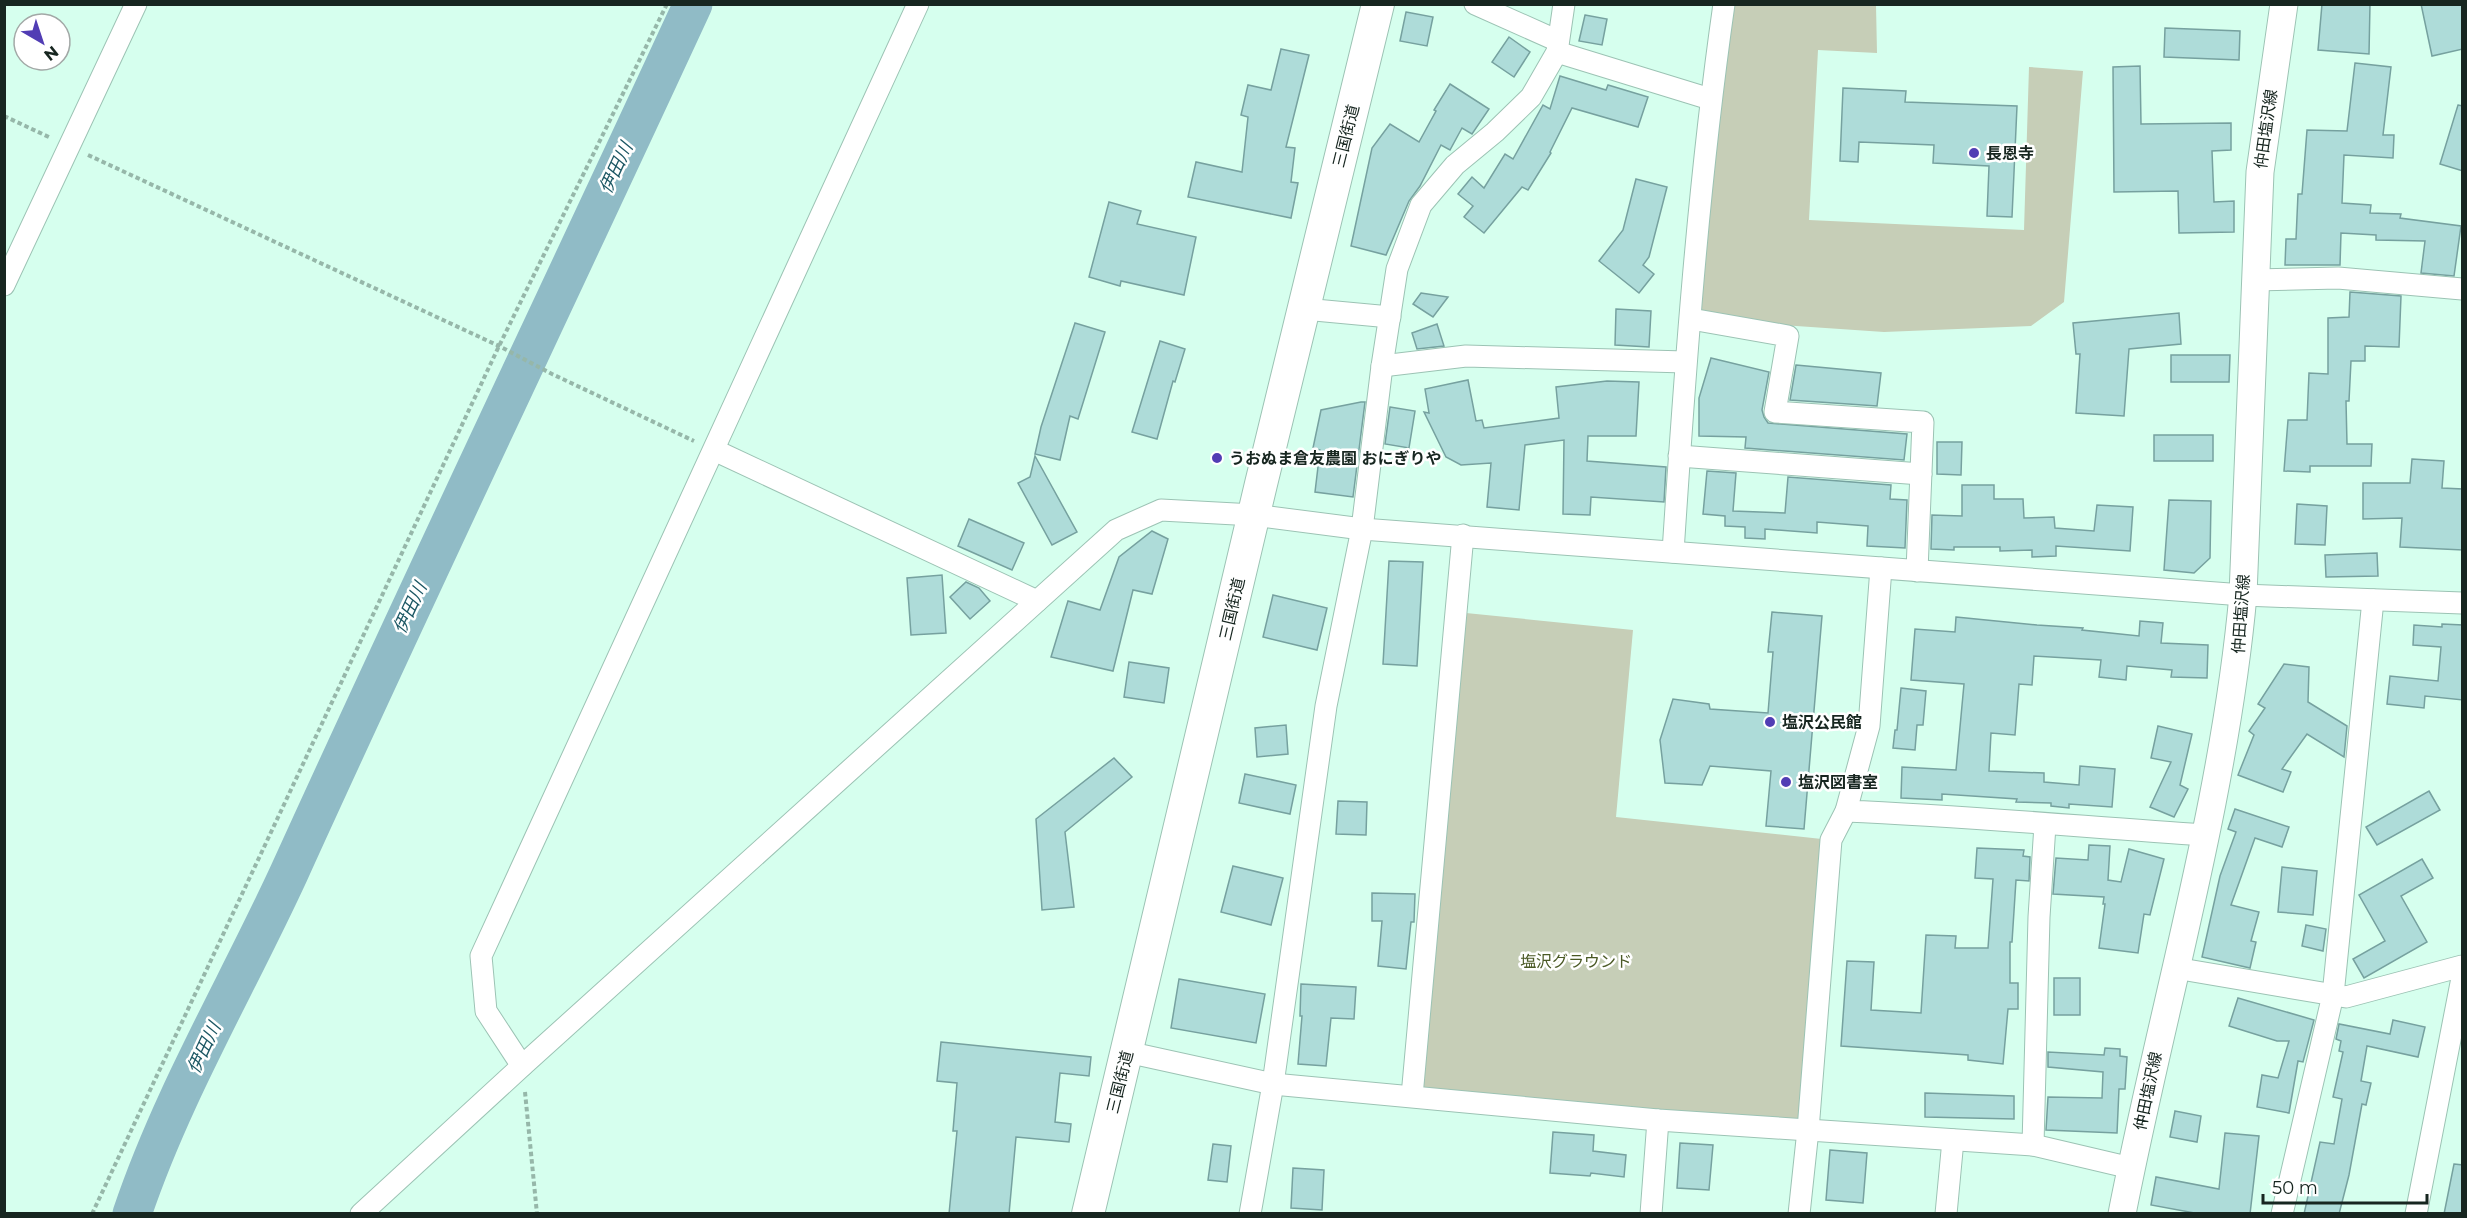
<svg xmlns="http://www.w3.org/2000/svg" width="2467" height="1218" font-family="Montserrat,'Noto Sans JP',sans-serif">
  <style>
    .green { fill: #c6ceb7 }
    .lines { fill: none; stroke-linecap: round; stroke-linejoin: round }
    .river { stroke: #90bbc6; stroke-width: 39 }
    .building { fill: #aedcd9; stroke: #76a19f; stroke-width: 1.5 }
    .minor-casing { stroke: #9cc3b4; stroke-width: 23 }
    .major-casing { stroke: #9cc3b4; stroke-width: 29 }
    .highway-casing { stroke: #9cc3b4; stroke-width: 34 }
    .path { stroke: #96b7a9; stroke-width: 4; stroke-dasharray: 4.5 3; stroke-linecap: butt }
    .minor { stroke: #fff; stroke-width: 21 }
    .major { stroke: #fff; stroke-width: 27 }
    .highway { stroke: #fff; stroke-width: 32 }
    .poi-dot { fill: #513db4; stroke: #fff; stroke-width: 2 }
    .labels { text-anchor: middle; dominant-baseline: central; stroke-width: 5; stroke-linejoin: round; paint-order: stroke }
    .street-label { font-size: 16px; fill: #172620; stroke: #fff }
    .poi-label { font-size: 16px; font-weight: bold; fill: #172620; stroke: #fff; text-anchor: start }
    .park-label { font-size: 16px; fill: #4a5925; stroke: #fff }
    .water-label { font-size: 18px; font-style: italic; fill: #1c5764; stroke: #fff }
  </style>
  <rect width="100%" height="100%" fill="#d6ffee"/>
  <g class="green">
    <path d="M1724 5H1876L1877 53 1818 50 1809 220 2024 230 2029 67 2083 71 2064 302 2031 326 1884 332 1691 319Z"/>
    <path d="M1456 612 1633 630 1616 817 1831 840 1808 1130 1412 1096Z"/>
  </g>
  <g class="lines">
    <path class="river" d="M132 1214C172 1095 237 986 289 873 421 582 559 294 693 4"/>
  </g>
  <g class="building">
    <path d="M2322 4H2370L2369 54 2318 50Z"/>
    <path d="M2421 4H2463V49L2432 56Z"/>
    <path d="M1406 12 1433 17 1427 46 1400 41Z"/>
    <path d="M1585 15 1607 19 1602 45 1579 41Z"/>
    <path d="M2165 28 2240 31 2239 60 2164 57Z"/>
    <path d="M1509 37 1530 52 1514 77 1492 62Z"/>
    <path d="M1281 49 1309 55 1286 147 1295 148 1291 182 1298 183 1291 218 1188 197 1196 162 1242 172 1248 117 1241 115 1248 85 1271 90Z"/>
    <path d="M2355 63 2391 67 2383 135H2394L2393 158 2344 155 2342 203 2371 205 2370 213 2401 214 2400 218 2461 226 2454 276 2421 273 2425 241 2376 240V235L2341 233 2340 265H2285L2286 239H2296L2298 194H2302L2307 130 2347 131Z"/>
    <path d="M2140 66 2141 124 2231 123V150L2212 151 2214 202 2234 201V232L2179 233 2178 191 2114 192 2113 67Z"/>
    <path d="M1560 76 1606 90 1608 85 1648 97 1638 127 1572 108 1550 152 1551 153 1528 190 1522 187 1484 233 1464 217 1473 206 1458 194 1472 177 1484 188 1505 154 1513 159 1543 105 1550 109Z"/>
    <path d="M1450 84 1489 109 1472 134 1462 128 1450 150 1441 145 1420 186 1409 201 1386 255 1351 246 1372 148 1390 124 1419 142 1436 111 1434 110Z"/>
    <path d="M1843 88 1906 91 1905 102 2017 106 2012 217 1987 216 1989 166 1933 163 1934 145 1859 142 1858 162 1840 161Z"/>
    <path d="M2458 105 2463 106V171L2440 164Z"/>
    <path d="M1636 179 1667 187 1649 257 1643 265 1654 274 1639 293 1599 261 1623 230Z"/>
    <path d="M1109 202 1141 211 1137 224 1196 237 1184 295 1121 281 1120 286 1089 277Z"/>
    <path d="M2350 292 2401 296 2399 347 2365 346V361H2351L2349 401H2346L2347 444H2372L2371 466H2310V472L2284 471 2288 420H2307L2309 373 2328 374V318L2349 317Z"/>
    <path d="M1421 293 1448 297 1433 317 1413 304Z"/>
    <path d="M1616 309 1651 311 1649 347 1615 345Z"/>
    <path d="M2179 313 2181 344 2129 349 2124 416 2076 413 2080 354H2076L2073 323Z"/>
    <path d="M1075 323 1105 332 1078 419 1070 416 1060 460 1035 454 1041 427Z"/>
    <path d="M1437 324 1444 346 1417 349 1412 333Z"/>
    <path d="M1160 341 1185 349 1175 382 1173 381 1157 439 1132 432Z"/>
    <path d="M2171 355H2230L2229 382H2171Z"/>
    <path d="M1711 358 1769 372 1762 410 1764 417 1768 423 1907 434 1904 460 1745 448 1746 437 1699 436V398Z"/>
    <path d="M1796 365 1881 373 1877 406 1790 400Z"/>
    <path d="M1468 380 1476 421 1482 420 1484 428 1559 418 1556 387 1607 381 1639 382 1636 436H1588L1587 461 1666 467 1664 502 1591 497 1590 515 1563 514 1564 440 1525 445 1519 510 1487 507 1491 463 1461 465 1446 457 1424 412 1429 413 1425 389Z"/>
    <path d="M1361 402H1365L1353 497 1315 492 1320 450 1313 448 1321 410Z"/>
    <path d="M1390 407 1415 411 1409 448 1385 444Z"/>
    <rect x="2154" y="435" width="59" height="26"/>
    <path d="M1937 442H1962L1961 475 1937 474Z"/>
    <path d="M1035 456 1077 532 1052 545 1018 483 1030 477Z"/>
    <path d="M2412 459 2444 461 2442 488 2463 489V550L2400 547 2402 518 2363 519V483H2410Z"/>
    <path d="M1707 471 1736 473 1733 511 1785 513 1788 477 1891 485 1890 499 1907 500 1905 548 1867 546 1868 526 1817 522V533L1765 529V539L1745 538V527L1725 526V516L1703 514Z"/>
    <path d="M1962 485H1994V499H2023L2024 518 2054 517 2055 528 2094 531 2097 505 2133 507 2130 551 2056 546V556L2032 557V550L2000 551V547H1954V550L1931 549 1932 515 1962 516Z"/>
    <path d="M2169 500 2211 501 2210 558 2194 573 2164 570Z"/>
    <path d="M2297 504 2327 506 2325 545 2295 544Z"/>
    <path d="M969 519 1024 543 1012 570 958 546Z"/>
    <path d="M1152 531 1168 539 1152 594 1133 590 1113 671 1051 657 1068 601 1100 610 1119 557Z"/>
    <path d="M2377 553 2378 576 2326 577 2325 555Z"/>
    <path d="M1389 561 1423 562 1417 666 1383 664Z"/>
    <path d="M942 575 946 633 911 635 907 578Z"/>
    <path d="M966 582 979 588 990 601 970 619 950 597Z"/>
    <path d="M1273 595 1327 608 1317 650 1263 637Z"/>
    <path d="M1772 612 1822 616 1804 829 1766 826 1771 771 1710 766 1702 785 1665 783 1660 740 1673 699 1709 704 1710 709 1768 713 1773 652H1768Z"/>
    <path d="M1956 617 2037 625 2083 628 2082 630 2139 636 2140 621 2163 623 2161 643 2208 645 2207 678 2171 677 2172 670 2127 666 2126 680 2099 677 2101 660 2034 656 2032 685 2019 684 2015 735 1991 733 1989 771 2044 773V782L2079 785 2080 766 2115 769 2112 807 2069 804V808L2051 806V803L2016 802 2017 799 1942 794V800L1901 798 1902 767 1956 770 1964 684 1911 680 1915 629 1955 632Z"/>
    <path d="M2442 624 2463 625V700L2425 696 2424 708 2387 704 2390 676 2438 681 2441 647 2413 645 2414 625 2442 627Z"/>
    <path d="M1129 662 1169 668 1164 703 1124 697Z"/>
    <path d="M2284 664 2309 667 2308 702 2347 726 2344 757 2307 734 2282 769 2291 772 2283 792 2238 775 2254 735 2249 731 2265 708 2258 704Z"/>
    <path d="M1901 688 1926 691 1923 725H1917L1915 750 1893 748 1895 730H1897Z"/>
    <path d="M1286 725 1288 754 1257 757 1255 728Z"/>
    <path d="M2158 726 2192 734 2180 785 2188 789 2174 817 2150 807 2171 762 2151 758Z"/>
    <path d="M1114 758 1132 777 1065 832 1074 907 1042 910 1036 819Z"/>
    <path d="M1245 774 1296 785 1290 814 1239 803Z"/>
    <path d="M2429 791 2440 810 2377 845 2366 827Z"/>
    <path d="M1338 801 1367 802 1366 835 1336 834Z"/>
    <path d="M2235 809 2289 827 2282 847 2255 838 2231 905 2259 912 2251 941 2256 942 2250 968 2202 957 2220 876 2236 832 2228 829Z"/>
    <path d="M2089 845 2110 846 2108 880 2121 882 2129 849 2164 859 2150 915 2144 914 2138 953 2099 948 2105 904H2103L2104 897 2053 894 2056 858 2088 860Z"/>
    <path d="M1977 848 2024 850 2023 856 2030 857 2029 881 2016 880 2012 942H2010V983H2018V1009H2008L2003 1064 1968 1060V1055L1841 1046 1847 961 1874 962 1871 1010 1921 1013 1926 935 1956 936 1955 948H1988L1993 879 1975 878Z"/>
    <path d="M2422 859 2433 878 2401 896 2427 942 2364 978 2353 959 2385 941 2359 895Z"/>
    <path d="M1233 866 1283 878 1271 925 1221 912Z"/>
    <path d="M2282 867 2317 871 2313 915 2278 912Z"/>
    <path d="M1372 893 1415 894 1414 922H1411L1406 969 1378 966 1382 921H1372Z"/>
    <path d="M2306 925 2326 929 2323 951 2302 946Z"/>
    <rect x="2054" y="978" width="26" height="37"/>
    <path d="M1179 979 1265 994 1256 1043 1171 1028Z"/>
    <path d="M1301 984 1356 987 1354 1019 1331 1018 1326 1066 1298 1064 1302 1016H1300Z"/>
    <path d="M2238 998 2314 1020 2303 1062 2298 1061 2289 1113 2257 1107 2262 1075 2278 1078 2289 1041H2277L2229 1026Z"/>
    <path d="M2393 1020 2425 1027 2418 1057 2367 1046 2361 1081 2371 1083 2366 1105 2362 1104 2349 1175 2339 1214H2304L2320 1142 2334 1144 2342 1099 2333 1097 2343 1052 2339 1051 2341 1041 2336 1039 2339 1024 2390 1034Z"/>
    <path d="M941 1042 1091 1057 1089 1076 1060 1073 1055 1122 1071 1124 1069 1142 1016 1137 1009 1214H949L957 1131H953L957 1083 937 1081Z"/>
    <path d="M2105 1048 2120 1049V1056L2127 1057 2125 1089H2119L2117 1133 2046 1130 2048 1097 2102 1098 2103 1072 2048 1067V1052L2104 1055Z"/>
    <path d="M1925 1093 2014 1096V1119L1925 1117Z"/>
    <path d="M2175 1111 2201 1116 2197 1142 2170 1137Z"/>
    <path d="M1553 1132 1594 1135 1593 1151 1626 1155 1624 1177 1591 1173 1590 1176 1550 1173Z"/>
    <path d="M2225 1133 2259 1136 2250 1214H2200L2151 1205 2156 1177 2219 1189Z"/>
    <path d="M1680 1143 1713 1145 1709 1190 1677 1188Z"/>
    <path d="M1213 1144 1231 1146 1227 1182 1208 1180Z"/>
    <path d="M1830 1150 1867 1153 1863 1203 1826 1200Z"/>
    <path d="M2454 1164 2463 1165V1214H2444Z"/>
    <path d="M1293 1168 1324 1170 1322 1210 1291 1208Z"/>
  </g>
  <g class="lines">
    <defs>
      <g id="minor">
        <path d="M1475 4 1558 41"/>
        <path d="M1557 52 1710 99"/>
        <path d="M2254 280 2338 278 2462 289"/>
        <path d="M4 285 136 4"/>
        <path d="M1304 309 1390 317"/>
        <path d="M1691 319 1788 336 1775 412 1923 422 1917 571"/>
        <path d="M1382 366 1466 356 1685 362"/>
        <path d="M714 450 1037 601"/>
        <path d="M1679 456 1921 474"/>
        <path d="M1673 552C1685 370 1698 186 1724 4"/>
        <path d="M1881 568 1869 726 1846 811C1966 816 2085 827 2205 835"/>
        <path d="M2175 968 2346 997 2462 966"/>
        <path d="M1127 1052 1273 1084 1658 1120 2033 1145 2131 1168"/>
        <path d="M522 1066 486 1011 481 956 918 4"/>
        <path d="M1412 1096 1463 535"/>
        <path d="M2033 1145 2039 917 2045 825"/>
        <path d="M361 1214 522 1066 1116 530 1161 510 1254 515 1362 529 2243 595 2462 603"/>
        <path d="M1250 1214 1273 1084 1326 706 1362 529 1382 366 1397 269 1421 205 1455 165 1495 132 1531 97 1557 52 1564 4"/>
        <path d="M1651 1214 1658 1120"/>
        <path d="M1799 1214 1808 1130 1831 840 1846 811"/>
        <path d="M1946 1214 1953 1140"/>
        <path d="M2282 1214 2333 995 2373 600"/>
        <path d="M2416 1214 2462 978"/>
      </g>
      <path id="major" d="M2122 1214C2162 1008 2224 804 2243 595L2260 172 2284 4"/>
      <path id="highway" d="M1088 1214 1261 484 1378 4"/>
    </defs>
    <use href="#minor" class="minor-casing"/>
    <use href="#major" class="major-casing"/>
    <use href="#highway" class="highway-casing"/>
    <g class="path">
      <path d="M4 116 51 138"/>
      <path d="M88 155 499 346 552 374 694 441"/>
      <path d="M525 1092 537 1214"/>
      <path d="M92 1214 499 346 667 4"/>
    </g>
    <use href="#minor" class="minor"/>
    <use href="#major" class="major"/>
    <use href="#highway" class="highway"/>
  </g>
  <g class="poi-dot">
    <circle cx="1974" cy="153" r="6"/>
    <circle cx="1217" cy="458" r="6"/>
    <circle cx="1770" cy="722" r="6"/>
    <circle cx="1786" cy="782" r="6"/>
  </g>
  <g class="labels">
    <g class="street-label">
      <text transform="translate(2266 129) rotate(-82)">仲田塩沢線</text>
      <text transform="translate(1346 136) rotate(-76)">三国街道</text>
      <text transform="translate(1232 609) rotate(-77)">三国街道</text>
      <text transform="translate(2241 614) rotate(-86)">仲田塩沢線</text>
      <text transform="translate(1120 1082) rotate(-76)">三国街道</text>
      <text transform="translate(2148 1091) rotate(-78)">仲田塩沢線</text>
    </g>
    <g class="poi-label">
      <text x="1986" y="153">長恩寺</text>
      <text x="1229" y="458">うおぬま倉友農園 おにぎりや</text>
      <text x="1782" y="722">塩沢公民館</text>
      <text x="1798" y="782">塩沢図書室</text>
    </g>
    <g class="park-label">
      <text x="1576" y="961">塩沢グラウンド</text>
    </g>
    <g class="water-label">
      <text transform="translate(616 168) rotate(-65)">伊田川</text>
      <text transform="translate(410 608) rotate(-65)">伊田川</text>
      <text transform="translate(204 1048) rotate(-65)">伊田川</text>
    </g>
  </g>
  <rect width="2467" height="1218" fill="none" stroke="#172620" stroke-width="12"/>
  <g transform="translate(42 42) rotate(141)"><circle r="28" fill="#ffffff" stroke="#a2a8a6" stroke-width="1.5"/>
  <path d="M0-4.5L10 22L0 15L-10 22Z" fill="#513db4"/>
  <text y="-9" font-size="16" font-weight="bold" text-anchor="middle" fill="#172620">N</text>
  </g>
  <path d="M2263 1194v9h164v-9" fill="none" stroke="#172620" stroke-width="3"/>
  <text x="2272" y="1194" font-size="18" fill="#172620" stroke="#ffffff" stroke-width="4.5" paint-order="stroke">50 m</text>
</svg>
